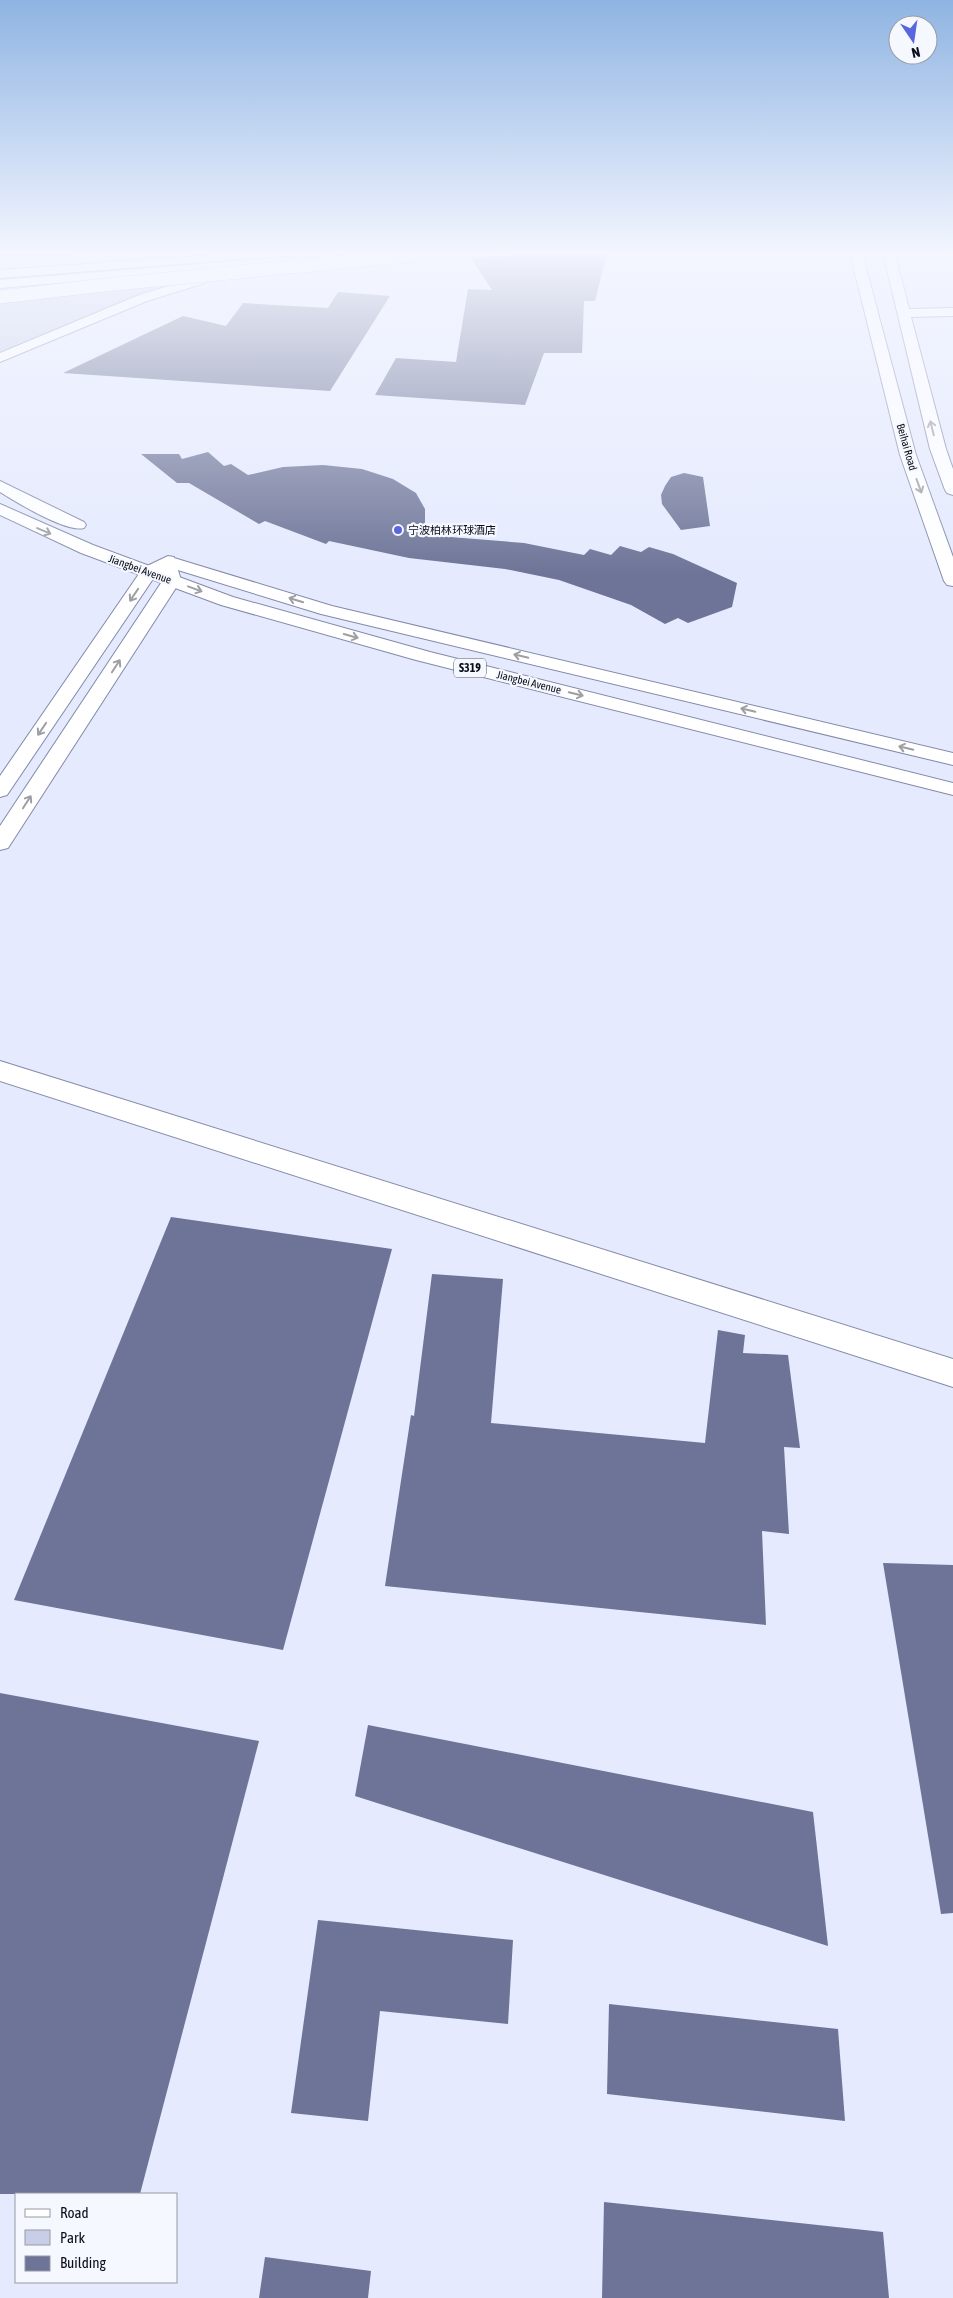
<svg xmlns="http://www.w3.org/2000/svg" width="953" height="2298" font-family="'Asap Condensed','Noto Sans SC',sans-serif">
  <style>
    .green { fill: #c8cee8 }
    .building { fill: #6d7497 }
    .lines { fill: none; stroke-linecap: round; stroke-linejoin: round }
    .minor-casing { stroke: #838aa8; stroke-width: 2 }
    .major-casing { stroke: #838aa8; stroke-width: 2 }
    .highway-casing { stroke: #838aa8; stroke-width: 2 }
    .minor { fill: #fff; fill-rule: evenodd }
    .major { fill: #fff; fill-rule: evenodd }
    .highway { fill: #fff; fill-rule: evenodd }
    .rail-casing { stroke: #4c505d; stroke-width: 2.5 }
    .rail { stroke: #f6f8ff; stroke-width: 2; stroke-dasharray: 5.5; stroke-linecap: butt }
    .highway-bridge-casing { stroke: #838aa8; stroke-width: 14; stroke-linecap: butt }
    .highway-bridge { stroke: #fff; stroke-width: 13 }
    .oneway { stroke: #9d9fa3 }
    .poi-dot { fill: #5a66dd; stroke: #f6f8ff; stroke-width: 2 }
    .labels { text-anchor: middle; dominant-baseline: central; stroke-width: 4.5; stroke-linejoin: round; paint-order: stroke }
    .far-street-label { font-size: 11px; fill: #0b0e18; stroke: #f6f8ff }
    .far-poi-label { font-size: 11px; fill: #0b0e18; stroke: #f6f8ff; text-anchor: start }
    .shield { fill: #f6f8ff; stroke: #52545d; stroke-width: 1 }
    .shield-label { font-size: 12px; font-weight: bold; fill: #0b0e18 }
  </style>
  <rect width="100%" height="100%" fill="#e5eafe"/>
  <g class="green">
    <path d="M0 253H113L0 261Z"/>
    <path d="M165 286 0 354V293Z"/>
  </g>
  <g class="building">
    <path d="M556 253H607L595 301H584L582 353H544L525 405 375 395 396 358 456 362 468 289 492 290 471 258Z"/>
    <path d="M338 292 390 296 330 391 63 373 183 316 226 326 243 303 328 308Z"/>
    <path d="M208 452 224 466 231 464 248 475 283 467 323 465 362 469 393 479 416 493 421 502 425 509V535L524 543 584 555 590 549 611 555 620 546 641 552 649 547 673 554 737 583 732 607 688 623 678 618 665 624 631 605 559 580 505 569 409 558 329 541 326 544 265 521 259 524 189 483H177L141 454H179L182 459Z"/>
    <path d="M684 473 703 477 710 526 681 530 662 504 661 495 665 486 671 477Z"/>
    <path d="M171 1217 392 1249 283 1650 14 1600Z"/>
    <path d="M432 1274 503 1279 491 1423 705 1443 718 1330 745 1335 743 1353 788 1355 800 1448 784 1447 789 1534 762 1531 766 1625 385 1586 411 1415 414 1416Z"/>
    <path d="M883 1563 953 1565V1913L941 1914Z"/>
    <path d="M0 1693 259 1741 140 2194H0Z"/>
    <path d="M368 1725 813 1812 828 1946 355 1796Z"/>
    <path d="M318 1920 513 1940 508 2024 380 2011 368 2121 291 2113Z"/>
    <path d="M609 2004 838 2029 845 2121 607 2094Z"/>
    <path d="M604 2202 883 2232 889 2298H602Z"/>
    <path d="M265 2257 371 2271 368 2298H259Z"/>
  </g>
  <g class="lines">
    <defs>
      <g id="minor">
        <path d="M850 253H862L916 455 953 557V586L947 585 944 581 900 455Z"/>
        <path d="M883 253H895L909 309 953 308V316L911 317 946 449 953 469V495L947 493 945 490 930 449Z"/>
        <path d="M168 556 174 557 181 580 8 848 0 850V826L163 580 162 572 155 576 7 795 0 797V776L143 568Z"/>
        <path d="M0 1061 953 1359V1387L0 1081Z"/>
      </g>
      <g id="major">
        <path d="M288 257 292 259 294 261 292 263 0 288V280Z"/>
        <path d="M201 276 205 277 207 280 205 283 147 301 0 362V353L139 295Z"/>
        <path d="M0 481 84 522 86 525 84 528C67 533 16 502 0 492Z"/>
        <path d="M0 504 93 545 233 597 430 652 953 783V795L416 660 221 605 81 553 0 515Z"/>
        <path d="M174 558 332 606 953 753V765L321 614 168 567 165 563 168 559Z"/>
      </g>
      <g id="highway">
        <path d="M239 253H289L283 256 0 278V270Z"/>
        <path d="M412 253H449L443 256 416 258 412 257 410 255Z"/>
      </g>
    </defs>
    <use href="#minor" class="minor-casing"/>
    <use href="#major" class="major-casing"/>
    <use href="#highway" class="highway-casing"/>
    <use href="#minor" class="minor"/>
    <use href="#major" class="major"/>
    <use href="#highway" class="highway"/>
    <defs>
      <path id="rail" d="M365 254 380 253"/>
    </defs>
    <use href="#rail" class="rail-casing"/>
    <use href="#rail" class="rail"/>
    <defs>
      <path id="highway-bridge" d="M0 297 104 285 416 255"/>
    </defs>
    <use href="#highway-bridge" class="highway-bridge-casing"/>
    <use href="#highway-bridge" class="highway-bridge"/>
  </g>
  <defs><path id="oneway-shaft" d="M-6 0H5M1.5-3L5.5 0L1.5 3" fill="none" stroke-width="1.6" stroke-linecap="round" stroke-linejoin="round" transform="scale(1.25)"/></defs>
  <g class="oneway">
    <use href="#oneway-shaft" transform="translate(932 428) rotate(-104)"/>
    <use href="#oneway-shaft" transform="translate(919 486) rotate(70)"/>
    <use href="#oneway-shaft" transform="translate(44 531) rotate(23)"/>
    <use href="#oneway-shaft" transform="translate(195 589) rotate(20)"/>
    <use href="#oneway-shaft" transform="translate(134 595) rotate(124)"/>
    <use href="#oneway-shaft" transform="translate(296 600) rotate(-163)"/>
    <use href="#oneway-shaft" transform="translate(351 636) rotate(16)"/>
    <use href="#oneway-shaft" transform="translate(521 656) rotate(-167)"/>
    <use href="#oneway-shaft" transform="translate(116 666) rotate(-57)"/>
    <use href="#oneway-shaft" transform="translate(576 694) rotate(14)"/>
    <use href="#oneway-shaft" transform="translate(748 710) rotate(-167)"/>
    <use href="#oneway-shaft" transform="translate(42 729) rotate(124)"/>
    <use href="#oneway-shaft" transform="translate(906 748) rotate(-167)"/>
    <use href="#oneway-shaft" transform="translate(27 802) rotate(-57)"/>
  </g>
  <linearGradient id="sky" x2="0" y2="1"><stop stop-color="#8fb4e2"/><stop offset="0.44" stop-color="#f3f6ff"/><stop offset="1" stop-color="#f3f6ff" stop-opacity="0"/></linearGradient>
  <rect width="953" height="574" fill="url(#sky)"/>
  <circle class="poi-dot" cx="398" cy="530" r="5"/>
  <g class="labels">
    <g class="far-street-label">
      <text transform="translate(907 447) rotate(74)">Beihai Road</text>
      <text transform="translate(140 569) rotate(20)">Jiangbei Avenue</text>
      <text transform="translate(529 682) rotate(14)">Jiangbei Avenue</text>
    </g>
    <g class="far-poi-label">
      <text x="408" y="530">宁波柏林环球酒店</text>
    </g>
    <rect class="shield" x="454" y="658.5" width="32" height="19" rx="4"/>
    <g class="shield-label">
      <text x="470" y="668">S319</text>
    </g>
  </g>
  <rect x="15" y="2193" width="162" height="90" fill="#f6f8ff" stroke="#989aa3"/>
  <rect x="25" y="2209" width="25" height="8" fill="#ffffff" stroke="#989aa3"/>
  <text x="60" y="2218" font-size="15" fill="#0b0e18">Road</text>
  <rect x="25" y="2230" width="25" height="15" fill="#c8cee8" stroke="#989aa3"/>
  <text x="60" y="2243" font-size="15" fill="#0b0e18">Park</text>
  <rect x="25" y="2256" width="25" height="15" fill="#6d7497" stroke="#989aa3"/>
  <text x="60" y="2268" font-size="15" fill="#0b0e18">Building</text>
  <g transform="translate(913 40) rotate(167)"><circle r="24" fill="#f6f8ff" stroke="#989aa3"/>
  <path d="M0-4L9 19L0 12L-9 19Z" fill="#5a66dd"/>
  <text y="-8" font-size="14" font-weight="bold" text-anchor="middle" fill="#0b0e18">N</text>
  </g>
</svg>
